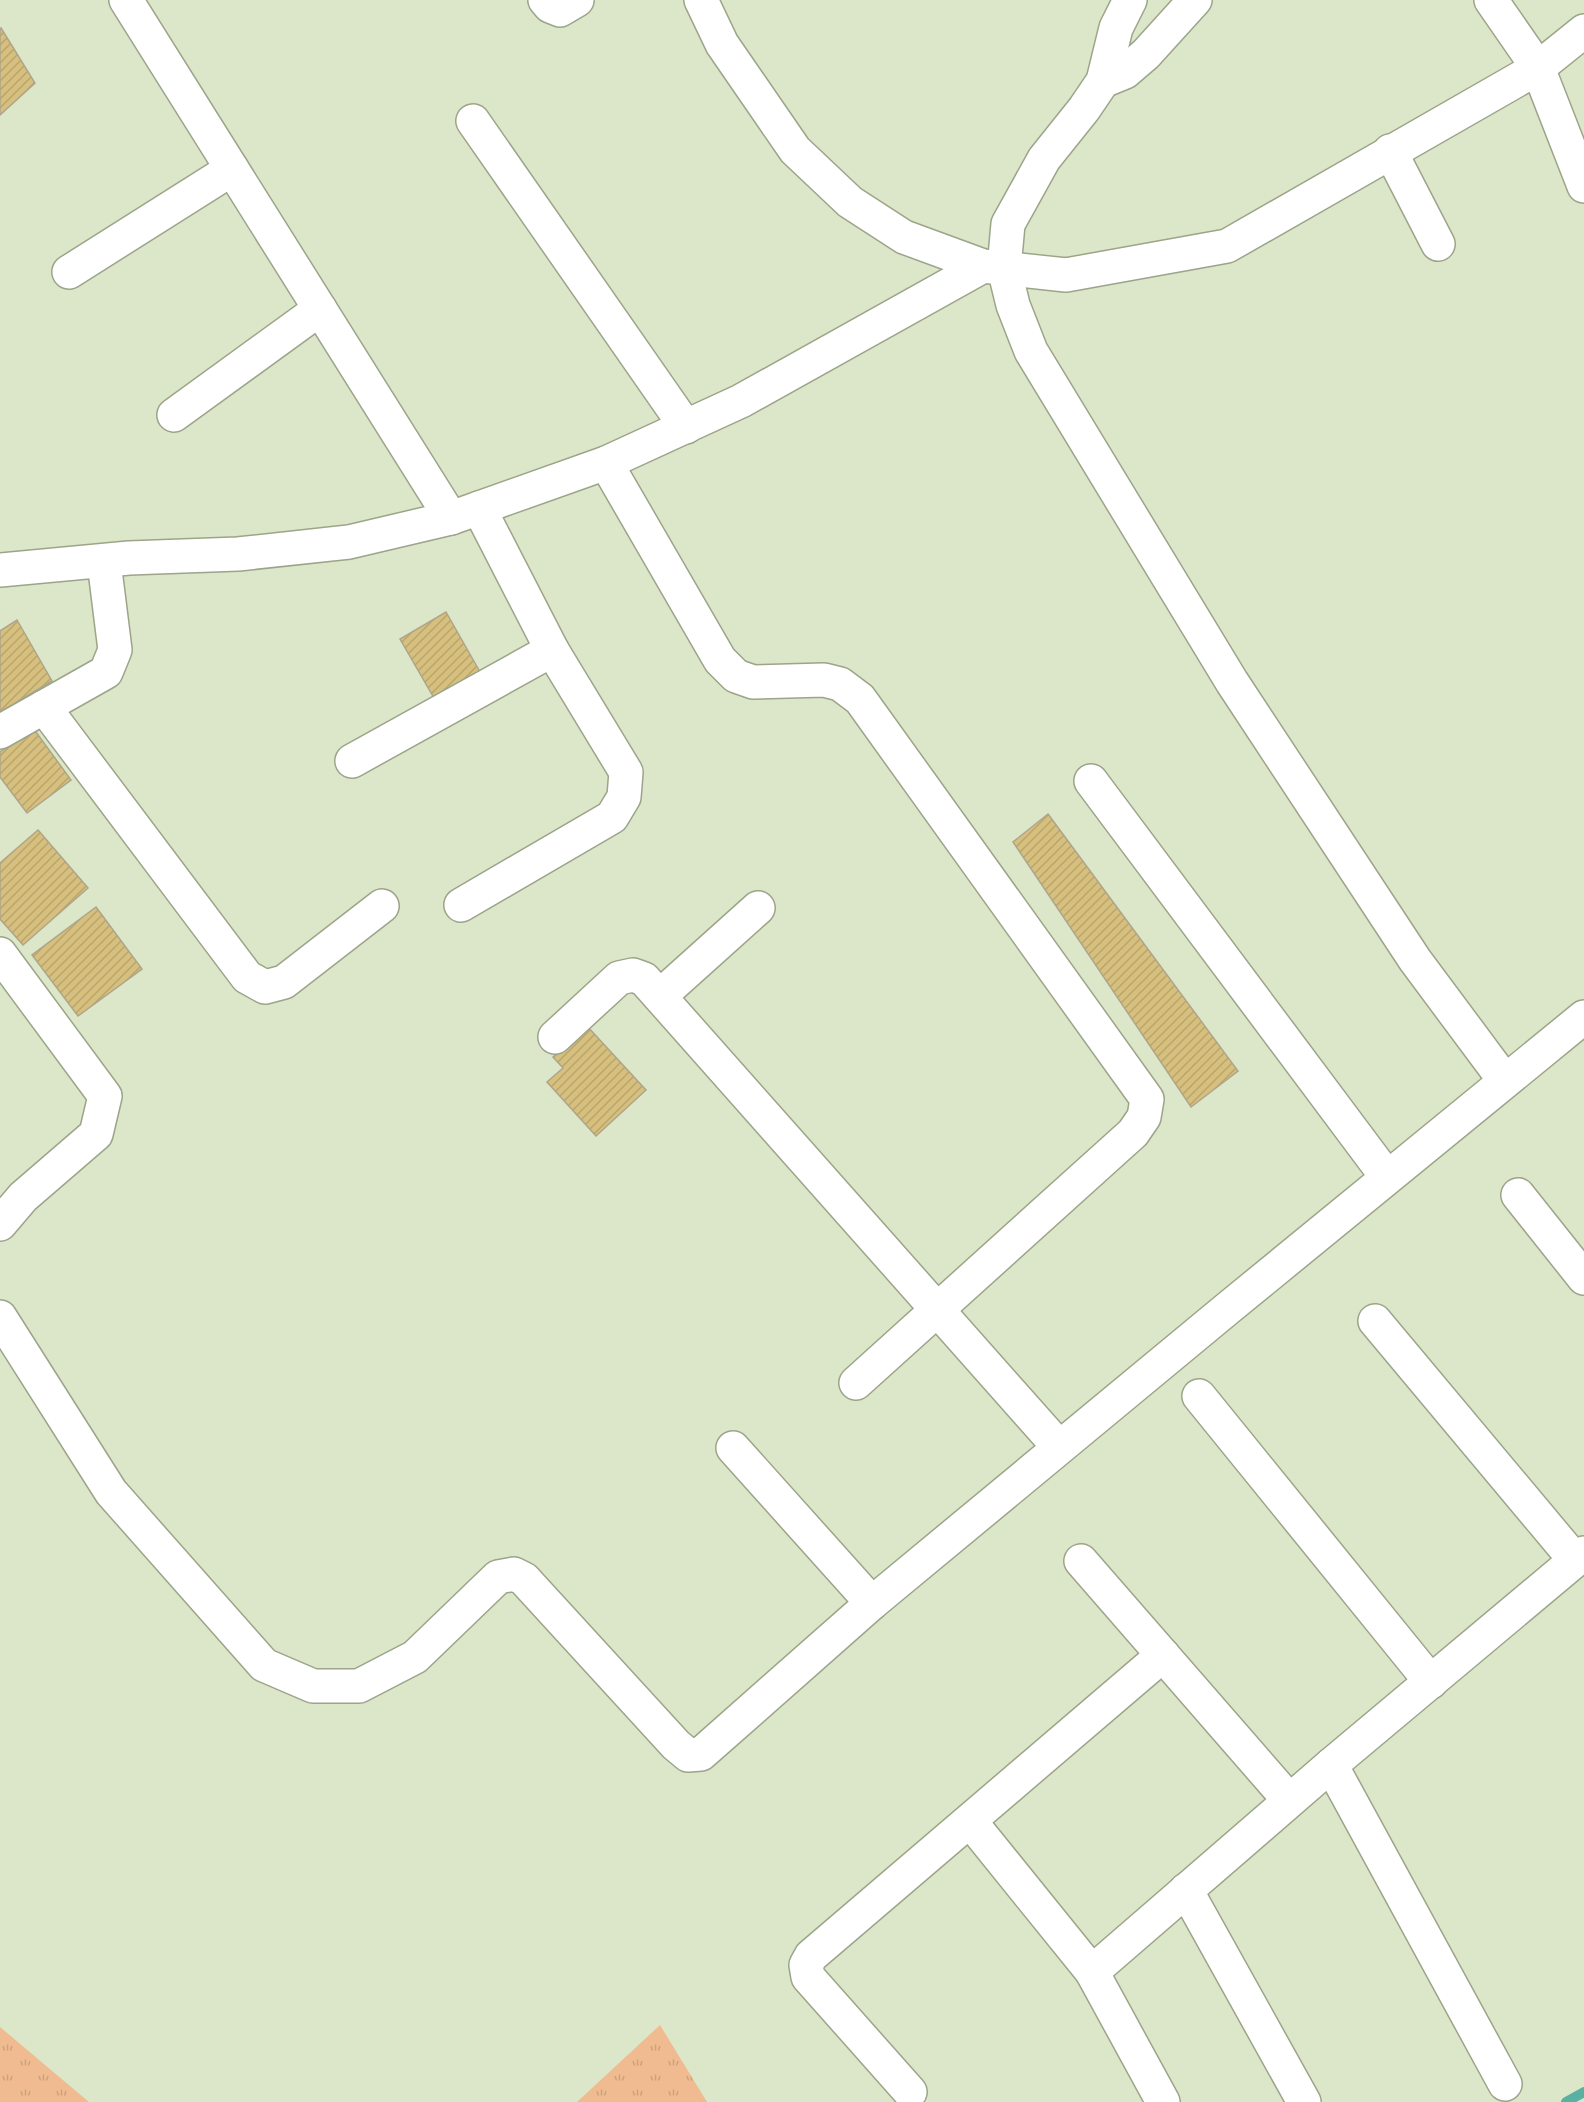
<svg xmlns="http://www.w3.org/2000/svg" width="1584" height="2102" font-family="Figtree,sans-serif">
  <style>
    .grass { fill: url(#grass-tufts) }
    .lines { fill: none; stroke-linecap: round; stroke-linejoin: round }
    .stream { stroke: #58b1a3; stroke-width: 10 }
    .building { fill: url(#building-hatch); stroke: #aea58a; stroke-width: 1.5 }
    .street-casing { stroke: #9ca489; stroke-width: 36 }
    .secondary-casing { stroke: #9ca489; stroke-width: 36 }
    .street { stroke: #fff; stroke-width: 33 }
    .secondary { stroke: #fff; stroke-width: 33 }
  </style>
  <defs>
    <pattern id="grass-tufts" width="24" height="20" patternUnits="userSpaceOnUse" patternTransform="scale(1.5)"><rect width="24" height="20" fill="#f0bb90"/><path d="M3 7l-1-3M5 7V3M7 7l1-3M15 17l-1-3M17 17v-4M19 17l1-3" fill="none" stroke="#cea17c"/></pattern>
    <pattern id="building-hatch" width="6" height="6" patternUnits="userSpaceOnUse" patternTransform="scale(1.5)"><rect width="6" height="6" fill="#d7c07e"/><path d="M-1 1l2-2M0 6l6-6M5 7l2-2" fill="none" stroke="#b9a56d"/></pattern>
  </defs>
  <rect width="100%" height="100%" fill="#dce6c9"/>
  <g class="grass">
    <path d="M660 2025 707 2102H577Z"/>
    <path d="M0 2027 89 2102H0Z"/>
  </g>
  <g class="lines">
    <path class="stream" d="M1566 2102 1584 2092"/>
  </g>
  <g class="building">
    <path d="M1 28 35 83 0 115V29Z"/>
    <path d="M446 612 480 672 434 698 400 639Z"/>
    <path d="M17 620 52 681 0 712V631Z"/>
    <path d="M33 728 71 780 27 813 0 777V752Z"/>
    <path d="M1048 814 1238 1071 1191 1107 1013 842Z"/>
    <path d="M38 830 88 888 23 945 0 919V863Z"/>
    <path d="M96 907 142 969 78 1016 32 955Z"/>
    <path d="M586 1025 646 1090 596 1136 547 1082 563 1068 553 1057Z"/>
  </g>
  <g class="lines">
    <defs>
      <g id="street">
        <path d="M126 0 451 518"/>
        <path d="M545 0 550 6 560 10 577 0"/>
        <path d="M1130 0 1116 28 1103 81 1084 109 1044 159 1008 224 1004 268 1013 305 1031 351 1232 682 1415 960 1505 1081"/>
        <path d="M1491 0 1538 68"/>
        <path d="M1103 81 1125 72 1146 54 1195 0"/>
        <path d="M473 121 686 427"/>
        <path d="M1390 151 1438 244"/>
        <path d="M69 272 232 169"/>
        <path d="M174 415 320 309"/>
        <path d="M606 463 720 660 736 676 753 682 824 680 840 684 860 699 1147 1099 1144 1117 1133 1133 856 1383"/>
        <path d="M104 562 115 650 106 672 44 707 247 977 265 987 284 982 382 906"/>
        <path d="M0 570 129 558 238 554 349 542 451 518 606 463 741 401 983 266"/>
        <path d="M0 732 44 707"/>
        <path d="M352 761 552 650"/>
        <path d="M1091 781 1387 1177"/>
        <path d="M461 905 612 817 624 797 626 772 552 650 479 508"/>
        <path d="M0 954 105 1096 96 1134 23 1197 0 1224"/>
        <path d="M660 996 758 908"/>
        <path d="M555 1037 619 978 633 975 644 979 1059 1447"/>
        <path d="M1518 1195 1584 1278"/>
        <path d="M0 1317 111 1492 264 1665 313 1686H359L415 1657 498 1577 514 1574 524 1579 676 1745 688 1755 701 1754 872 1603 1227 1309 1584 1017"/>
        <path d="M1375 1321 1575 1560"/>
        <path d="M1199 1396 1431 1682"/>
        <path d="M733 1448 872 1603"/>
        <path d="M1081 1561 1289 1800"/>
        <path d="M1331 1765 1505 2084"/>
        <path d="M970 1821 1092 1972"/>
        <path d="M1186 1890 1304 2102"/>
        <path d="M910 2092 808 1977 806 1965 811 1956 1163 1655"/>
        <path d="M1163 2102 1092 1972 1331 1765 1584 1553"/>
      </g>
      <g id="secondary">
        <path d="M701 0 722 44 795 150 850 202 904 237 983 266 1066 275 1227 246 1538 68 1584 186"/>
        <path d="M1538 68 1584 31"/>
      </g>
    </defs>
    <use href="#street" class="street-casing"/>
    <use href="#secondary" class="secondary-casing"/>
    <use href="#street" class="street"/>
    <use href="#secondary" class="secondary"/>
  </g>
</svg>
